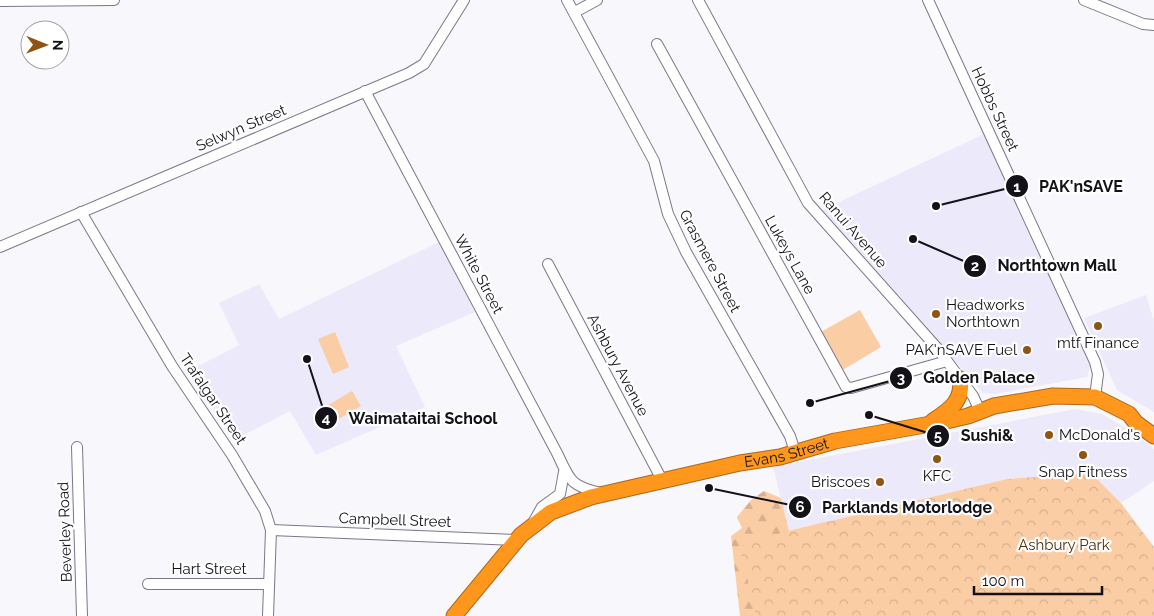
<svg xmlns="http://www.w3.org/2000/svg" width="1154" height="616" font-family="Raleway,sans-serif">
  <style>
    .built { fill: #ece9fb }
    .green { fill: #fbcda5 }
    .forest { fill: url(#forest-firs) }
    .park { fill: url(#park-crowns) }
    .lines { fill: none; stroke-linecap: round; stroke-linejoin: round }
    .minor-casing { stroke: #7a778a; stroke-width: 12 }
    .highway-casing { stroke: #ac681c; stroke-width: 17 }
    .minor { stroke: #fff; stroke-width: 10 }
    .highway { stroke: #ff971d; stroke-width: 15 }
    .poi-dot { fill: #8f5412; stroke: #fff; stroke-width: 2 }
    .labels { text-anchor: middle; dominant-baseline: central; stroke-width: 4.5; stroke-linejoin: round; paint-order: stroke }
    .street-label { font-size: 15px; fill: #131219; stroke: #fff }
    .poi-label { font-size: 15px; fill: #131219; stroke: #fff }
    .park-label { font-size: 15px; fill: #532e05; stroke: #fff }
    .leader { fill: none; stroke: #131219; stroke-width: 2 }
    .callout-dot { fill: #131219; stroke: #fff; stroke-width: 2 }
    .mark-label { font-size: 15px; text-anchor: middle; font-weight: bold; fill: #fff }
    .callout-label { font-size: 16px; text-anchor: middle; font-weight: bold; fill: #131219; stroke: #fff; stroke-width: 4.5; stroke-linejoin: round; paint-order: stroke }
  </style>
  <defs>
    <pattern id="forest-firs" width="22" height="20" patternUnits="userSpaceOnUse" patternTransform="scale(1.25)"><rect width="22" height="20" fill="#fbcda5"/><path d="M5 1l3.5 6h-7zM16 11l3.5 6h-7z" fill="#d6af8d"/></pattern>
    <pattern id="park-crowns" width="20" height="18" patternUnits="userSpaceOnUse" patternTransform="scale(1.25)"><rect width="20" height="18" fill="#fbcda5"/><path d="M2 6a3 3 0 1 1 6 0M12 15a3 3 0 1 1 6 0" fill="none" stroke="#d6af8d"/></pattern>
  </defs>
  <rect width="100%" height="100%" fill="#f8f7fc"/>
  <g class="built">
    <path d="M984 134 1091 364 1087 377 995 394 983 393 822 210Z"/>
    <path d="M439 242 475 312 396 346 425 407 316 455 290 411 234 440 189 371 239 345 219 303 259 284 279 319Z"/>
    <path d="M1146 295 1154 321V412L1117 390 1084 318Z"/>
    <path d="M1075 409 1102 414 1137 435 1154 449V481L1121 503 1091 473 1007 479 789 531 773 467Z"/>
  </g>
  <g class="green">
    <path d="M860 310 881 347 841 371 819 333Z"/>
    <path d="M335 332 349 367 333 374 318 339Z"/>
    <path d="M352 391 361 406 327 426 318 411Z"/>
  </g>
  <path class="forest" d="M764 491 781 498 789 531 829 521 821 616H740L731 536 742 528 737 517 751 500Z"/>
  <path class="park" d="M1091 473 1121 503 1154 547V616H756L739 545 789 531 1007 479Z"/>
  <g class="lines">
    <defs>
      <g id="minor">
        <path d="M567 0 654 161 668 214 686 252 790 436 795 452"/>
        <path d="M698 0 808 203 938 349 973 396 980 411"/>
        <path d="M928 0 1095 362 1098 374 1095 397"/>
        <path d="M1084 0 1143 24 1154 25"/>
        <path d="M0 1 114 0"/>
        <path d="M575 12 597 0"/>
        <path d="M657 44 846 387 851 388 947 361"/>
        <path d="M365 91 558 455C570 481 571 486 601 493"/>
        <path d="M81 212 172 366 232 455 265 511 271 530 268 616"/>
        <path d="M0 247 409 73 424 64 464 0"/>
        <path d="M548 264 662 480"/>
        <path d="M77 447 82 616"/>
        <path d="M533 523 542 507 560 494 564 472"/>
        <path d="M271 530 517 540"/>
        <path d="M148 584H269"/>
      </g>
      <g id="highway">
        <path d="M933 421C950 410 964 400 960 379"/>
        <path id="s1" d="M454 616 521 535 551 512 591 497 740 463 780 457 835 441 942 422 968 416 994 406 1053 396 1095 397 1129 414 1136 423 1154 436"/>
      </g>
    </defs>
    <use href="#minor" class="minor-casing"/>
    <use href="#highway" class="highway-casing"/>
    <use href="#minor" class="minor"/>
    <use href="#highway" class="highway"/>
  </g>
  <g class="poi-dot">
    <circle cx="936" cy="314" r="5"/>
    <circle cx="1098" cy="326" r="5"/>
    <circle cx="1027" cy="350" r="5"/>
    <circle cx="1049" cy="435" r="5"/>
    <circle cx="1083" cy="455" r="5"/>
    <circle cx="937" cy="459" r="5"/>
    <circle cx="880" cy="482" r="5"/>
  </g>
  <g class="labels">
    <g class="street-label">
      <text transform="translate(995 109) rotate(65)">Hobbs Street</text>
      <text transform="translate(241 128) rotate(-23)">Selwyn Street</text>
      <text transform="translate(853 230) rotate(49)">Ranui Avenue</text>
      <text transform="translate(790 255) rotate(61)">Lukeys Lane</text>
      <text transform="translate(710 261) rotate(62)">Grasmere Street</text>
      <text transform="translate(479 274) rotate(62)">White Street</text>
      <text transform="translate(618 365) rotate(62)">Ashbury Avenue</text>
      <text transform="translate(213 399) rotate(56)">Trafalgar Street</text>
      <text stroke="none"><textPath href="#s1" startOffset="386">Evans Street</textPath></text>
      <text transform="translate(395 520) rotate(2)">Campbell Street</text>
      <text transform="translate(65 532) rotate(-92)">Beverley Road</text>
      <text x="209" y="569">Hart Street</text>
    </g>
    <g class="poi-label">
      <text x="946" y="305" text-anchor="start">Headworks<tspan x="946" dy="17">Northtown</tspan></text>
      <text x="1098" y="343">mtf Finance</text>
      <text x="1017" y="350" text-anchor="end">PAK'nSAVE Fuel</text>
      <text x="1059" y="435" text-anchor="start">McDonald's</text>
      <text x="1083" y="472">Snap Fitness</text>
      <text x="937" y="476">KFC</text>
      <text x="870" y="482" text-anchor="end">Briscoes</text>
    </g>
    <g class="park-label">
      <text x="1064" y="545">Ashbury Park</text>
    </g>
  </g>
  <path class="leader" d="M936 206L1017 186M913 239L975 266M810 403L901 378M307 359L326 418M869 415L938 436M709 488L800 507"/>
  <g class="callout-dot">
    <circle cx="936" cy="206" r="5"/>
    <circle cx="913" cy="239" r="5"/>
    <circle cx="810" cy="403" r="5"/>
    <circle cx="307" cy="359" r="5"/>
    <circle cx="869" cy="415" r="5"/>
    <circle cx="709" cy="488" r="5"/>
    <circle cx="1017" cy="186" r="12"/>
    <circle cx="975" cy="266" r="12"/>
    <circle cx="901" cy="378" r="12"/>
    <circle cx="326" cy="418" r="12"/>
    <circle cx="938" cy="436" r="12"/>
    <circle cx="800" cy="507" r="12"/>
  </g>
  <g class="mark-label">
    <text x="1017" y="192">1</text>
    <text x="975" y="271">2</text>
    <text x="901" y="383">3</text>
    <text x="326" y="423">4</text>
    <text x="938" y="441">5</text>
    <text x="800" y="512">6</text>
  </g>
  <g class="callout-label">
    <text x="1081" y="192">PAK'nSAVE</text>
    <text x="1057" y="271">Northtown Mall</text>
    <text x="979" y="383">Golden Palace</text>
    <text x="423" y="424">Waimataitai School</text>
    <text x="987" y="441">Sushi&amp;</text>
    <text x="907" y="513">Parklands Motorlodge</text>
  </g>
  <g transform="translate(45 45) rotate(91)"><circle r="24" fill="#ffffff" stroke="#a1a0a3"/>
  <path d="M0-4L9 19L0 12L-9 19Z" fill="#8f5412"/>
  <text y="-8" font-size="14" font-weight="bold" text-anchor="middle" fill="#131219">N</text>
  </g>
  <path d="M974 586v8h128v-8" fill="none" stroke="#131219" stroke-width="2.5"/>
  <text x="982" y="586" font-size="15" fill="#131219" stroke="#ffffff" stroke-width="4" paint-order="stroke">100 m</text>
</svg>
